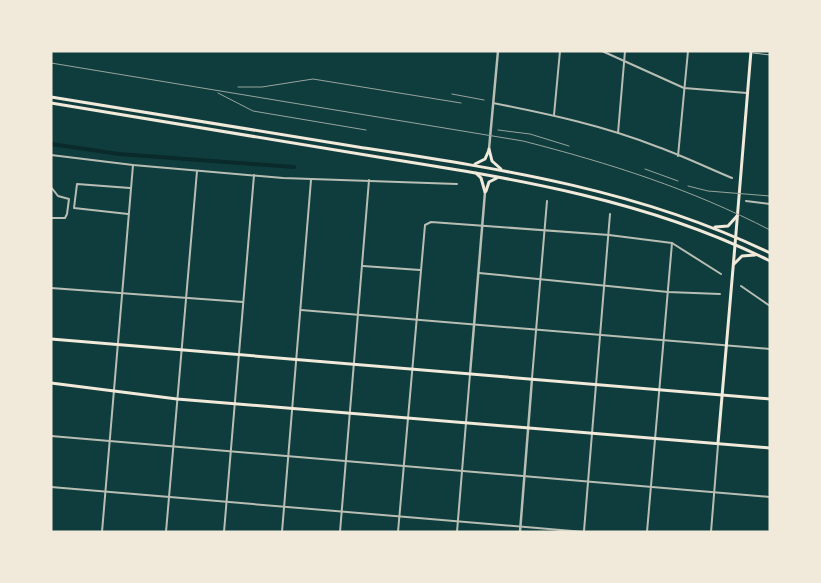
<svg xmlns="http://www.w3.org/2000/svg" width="821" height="583" font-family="'Roboto Condensed',sans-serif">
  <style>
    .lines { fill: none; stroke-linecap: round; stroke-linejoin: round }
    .canal { stroke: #0a2a2b; stroke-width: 4 }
    .service { stroke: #b8beb3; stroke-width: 1 }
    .minor { stroke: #b8beb3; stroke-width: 2 }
    .tertiary { stroke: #b8beb3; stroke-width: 2.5 }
    .secondary { stroke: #f1e9da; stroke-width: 3 }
    .primary { stroke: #f1e9da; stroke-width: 3 }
    .trunk { stroke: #f1e9da; stroke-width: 3 }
    .rail { stroke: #97a49c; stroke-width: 1 }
  </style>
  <rect width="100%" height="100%" fill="#0f3d3e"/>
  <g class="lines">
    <path class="canal" d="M51 144 119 154 294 167"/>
    <path class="service" d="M753 53 770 55"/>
    <g class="minor">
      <path d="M602 51 684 88 747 93"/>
      <path d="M493 103C549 114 605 126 658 147 683 156 708 168 732 178"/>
      <path d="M554 115 560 51"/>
      <path d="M618 133 625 51"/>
      <path d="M51 155 133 165 283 178 457 184"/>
      <path d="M678 156 688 51"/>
      <path d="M51 187 58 196 69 199 67 214 65 218H51"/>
      <path d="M746 201 770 204"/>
      <path d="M128 214 74 208 77 184 130 188"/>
      <path d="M363 266 420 270"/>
      <path d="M479 273 668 292 720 294"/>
      <path d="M741 286 770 306"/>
      <path d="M51 288 243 302"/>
      <path d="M301 310 770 349"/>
      <path d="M532 378 547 201"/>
      <path d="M51 436 770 497"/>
      <path d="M51 487 584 532"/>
      <path d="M584 531 610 214"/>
      <path d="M102 532 133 165"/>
      <path d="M166 532 197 171"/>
      <path d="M224 532 254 175"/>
      <path d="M282 532 311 180"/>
      <path d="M340 532 369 180"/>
      <path d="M398 532 425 225 431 222 609 235 672 243 721 274"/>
      <path d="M457 532 470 374"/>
      <path d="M647 532 672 243"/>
      <path d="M711 532 718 445"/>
    </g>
    <g class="tertiary">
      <path d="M489 149 498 51"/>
      <path d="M470 374 485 192"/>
      <path d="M520 532 532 379"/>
    </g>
    <path class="secondary" d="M718 443 735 245"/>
    <g class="primary">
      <path d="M51 339 770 399"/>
      <path d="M51 383 177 399 770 448"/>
    </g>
    <g class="trunk">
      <path d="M51 97C153 114 255 131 358 147 501 169 638 189 770 253"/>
      <path d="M51 103C162 122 273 140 384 158 516 179 649 200 770 261"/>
      <path d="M489 149 492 161 501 169"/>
      <path d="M475 164 485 159 489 150"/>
      <path d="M476 173 481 178 485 192"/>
      <path d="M486 191 489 182 497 178"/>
      <path d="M715 227 728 226 737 216"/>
      <path d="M735 245 751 51"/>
      <path d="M734 264 742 256 755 255"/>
    </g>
    <g class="rail">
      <path d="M51 63 523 141C609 163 691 189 770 230"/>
      <path d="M238 87H262L313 79 461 103"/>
      <path d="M218 93 253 111 366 130"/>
      <path d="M452 94 484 100"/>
      <path d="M498 130 530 134 569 146"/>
      <path d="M645 169 678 181"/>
      <path d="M688 186 708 191 770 196"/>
    </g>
  </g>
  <rect width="821" height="583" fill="none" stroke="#f1e9da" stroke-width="105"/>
</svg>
